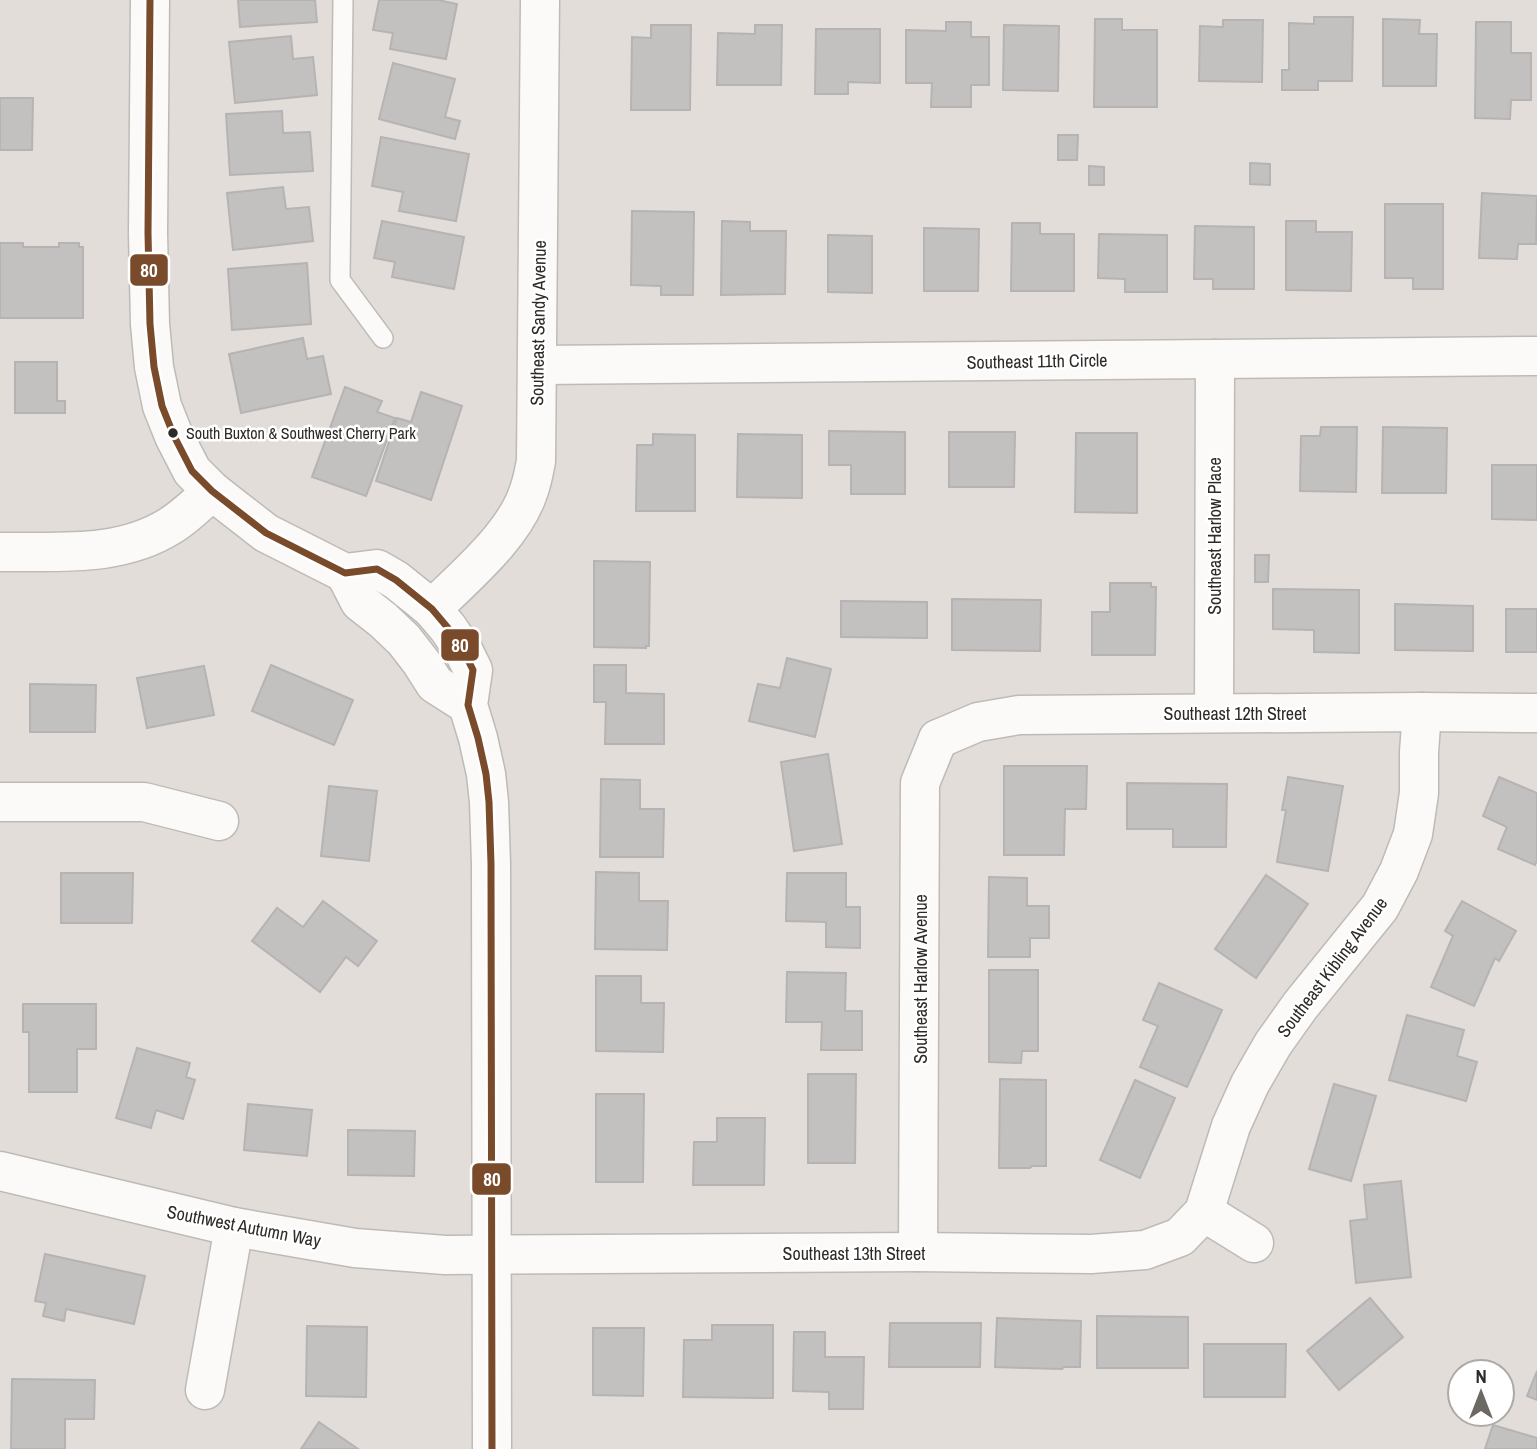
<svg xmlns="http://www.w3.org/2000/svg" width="1537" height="1449" font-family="'Archivo Narrow',sans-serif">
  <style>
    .building { fill: #c3c1c0; stroke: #b5b3b3; stroke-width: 2 }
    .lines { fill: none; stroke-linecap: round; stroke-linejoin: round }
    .lane-casing { stroke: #bebbb7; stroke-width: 22 }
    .street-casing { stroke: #bebbb7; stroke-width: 41 }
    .secondary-casing { stroke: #bebbb7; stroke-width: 41 }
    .lane { stroke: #fbfaf9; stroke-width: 19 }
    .street { stroke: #fbfaf9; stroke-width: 38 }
    .secondary { stroke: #fbfaf9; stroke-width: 38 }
    .bus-1-casing { stroke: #fff; stroke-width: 12 }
    .bus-1 { stroke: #7a4b2a; stroke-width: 7 }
    .bus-dot { fill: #2d2a27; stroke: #fff; stroke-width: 2.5 }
    .labels { text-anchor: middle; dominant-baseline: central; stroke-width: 5; stroke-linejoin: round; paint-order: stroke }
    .bus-label { font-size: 16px; fill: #2d2a27; stroke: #fff; text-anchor: start }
    .street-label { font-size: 18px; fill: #2d2a27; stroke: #fff }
    .line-badge { stroke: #fff; stroke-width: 2.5 }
    .badge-label { font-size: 19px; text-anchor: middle; font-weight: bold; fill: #fff }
  </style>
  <rect width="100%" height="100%" fill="#e2ddd8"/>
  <g class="building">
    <path d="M238 0H315L317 22 240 27Z"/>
    <path d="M379 0H438L457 4 446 59 390 49 393 33 373 30Z"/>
    <path d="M1314 17H1353L1352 81H1318V90H1282V70H1289V23L1314 24Z"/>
    <path d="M1095 19H1122V30H1157V107H1094Z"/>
    <path d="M1383 19 1420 20 1419 34H1437L1436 86H1383Z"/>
    <path d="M1223 20H1263L1262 82 1199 81 1200 26 1223 27Z"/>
    <path d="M946 22H971V37H989V85H971V107H931L932 83H906V30L946 31Z"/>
    <path d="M1476 22H1511V53H1531V100H1511L1510 119 1475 118Z"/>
    <path d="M651 25H691L690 110H631L632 37 651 38Z"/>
    <path d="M755 25H782L781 85H717L718 33 755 34Z"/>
    <path d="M1004 25 1059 26 1058 91 1003 90Z"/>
    <path d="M816 29H880V83L848 82V94H815Z"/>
    <path d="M291 36 293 59 313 57 317 95 235 103 229 42Z"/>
    <path d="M393 63 455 79 445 117 460 121 455 139 379 119Z"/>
    <path d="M0 98H33L32 150H0Z"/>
    <path d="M282 111 283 133 310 132 313 171 230 175 226 114Z"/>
    <path d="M1058 135H1078L1077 160H1058Z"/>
    <path d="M381 137 469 154 456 221 399 211 403 192 372 186Z"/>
    <path d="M1250 163 1270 164V185L1250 184Z"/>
    <path d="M1089 166 1104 167V185H1089Z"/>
    <path d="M283 187 286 209 309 207 313 241 233 250 227 193Z"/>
    <path d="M1482 193 1537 196 1536 244H1518L1517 259 1479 258Z"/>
    <path d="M1385 204H1443V289H1413V278H1385Z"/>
    <path d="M632 211 694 212 693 295H661V286L631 285Z"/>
    <path d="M382 221 464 237 454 289 392 277 395 262 374 258Z"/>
    <path d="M722 221 750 222V231H786L785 294 721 295Z"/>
    <path d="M1286 221H1316V232H1352L1351 291 1286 290Z"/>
    <path d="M1012 223H1040V234H1074V291H1011Z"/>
    <path d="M1195 226 1254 227V289H1213V279H1194Z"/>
    <path d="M924 228 979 229 978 291H924Z"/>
    <path d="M1099 234 1167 235V292H1125V279L1098 278Z"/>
    <path d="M828 235 872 236V293L828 292Z"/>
    <path d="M0 243H23V247H59V243H79V247H83V318H0Z"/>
    <path d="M307 263 311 324 232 330 228 269Z"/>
    <path d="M303 338 307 359 323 356 331 394 241 413 229 354Z"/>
    <path d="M15 362H57V401H65V413H15Z"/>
    <path d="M345 387 382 401 377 412 395 418 366 496 312 477Z"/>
    <path d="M421 392 462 406 431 500 376 481 397 418 411 422Z"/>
    <path d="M1321 427H1357L1356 492 1300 491 1301 436H1320Z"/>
    <path d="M1383 427 1447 428 1446 493H1382Z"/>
    <path d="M829 431 905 432V494H851V465H829Z"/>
    <path d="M949 432H1015L1014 487H949Z"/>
    <path d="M1076 433H1137V513L1075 512Z"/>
    <path d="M653 434 695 435V511H636L637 445H653Z"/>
    <path d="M738 434 802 435V498L737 497Z"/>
    <path d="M1492 465H1537V520L1492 519Z"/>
    <path d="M1255 555H1269L1268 582H1255Z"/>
    <path d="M594 561 650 562 649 646H646V648L594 647Z"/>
    <path d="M1110 583H1151V587H1156L1155 655H1092V612H1110Z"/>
    <path d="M1273 589 1359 590V653L1314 652V630L1273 629Z"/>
    <path d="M952 599 1041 600 1040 651 952 650Z"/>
    <path d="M841 601 927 602V638L841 637Z"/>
    <path d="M1395 604 1473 606V651L1395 650Z"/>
    <rect x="1506" y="609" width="31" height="43"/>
    <path d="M787 658 831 669 815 737 749 721 758 684 780 688Z"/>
    <path d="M271 665 353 700 334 745 252 711Z"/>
    <path d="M594 665H626V693L664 694V744H605L606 702H594Z"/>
    <path d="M204 666 214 715 147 728 137 678Z"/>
    <path d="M30 684 96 685 95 732H30Z"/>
    <path d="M828 754 842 844 794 851 781 762Z"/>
    <path d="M1004 766H1087L1086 809H1065L1064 855H1004Z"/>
    <path d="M1288 777 1343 786 1328 871 1277 862 1286 810H1282Z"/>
    <path d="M1499 777 1537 793V860L1535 865 1498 849 1507 827 1483 816Z"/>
    <path d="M601 779 640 780V809H664L663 857H600Z"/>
    <path d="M1127 783 1227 784 1226 847H1173V829H1127Z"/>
    <path d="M329 786 377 791 369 861 321 856Z"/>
    <path d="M596 872 639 873V901H668L667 950 595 949Z"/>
    <path d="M61 873H133L132 923H61Z"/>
    <path d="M787 873H846V907H860V948L826 947V922L786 921Z"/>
    <path d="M1266 875 1308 904 1256 978 1215 949Z"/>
    <path d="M989 877 1027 878V906H1049V938H1030V957H988Z"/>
    <path d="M323 901 377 941 358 966 346 957 320 992 252 941 277 908 303 927Z"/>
    <path d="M1462 901 1516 931 1499 961 1495 958 1474 1006 1431 987 1453 936 1445 931Z"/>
    <path d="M989 970H1038V1051H1022L1021 1063 989 1062Z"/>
    <path d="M787 972 846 973 845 1011H862V1050H821L822 1022H786Z"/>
    <path d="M596 976H641V1003H664L663 1052 596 1051Z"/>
    <path d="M1159 983 1222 1010 1187 1087 1140 1067 1158 1026 1143 1020Z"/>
    <path d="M23 1004H96V1049H77V1092H29V1032H23Z"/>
    <path d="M1407 1015 1464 1030 1457 1056 1477 1062 1466 1101 1389 1080Z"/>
    <path d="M137 1048 190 1063 186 1077 195 1080 183 1119 156 1110 151 1128 116 1118Z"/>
    <path d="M808 1074H856L855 1163H808Z"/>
    <path d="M1000 1079 1046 1080V1166H1032L1030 1168H999Z"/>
    <path d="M1135 1080 1175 1098 1140 1178 1100 1160Z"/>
    <path d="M1334 1084 1376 1096 1351 1181 1309 1169Z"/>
    <path d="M596 1094H644L643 1182H596Z"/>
    <path d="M248 1104 312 1110 307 1156 244 1150Z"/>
    <path d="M717 1118H765L764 1185H693L694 1142H717Z"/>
    <path d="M348 1130 415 1131 414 1176 348 1175Z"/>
    <path d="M1401 1181 1411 1277 1356 1283 1350 1221 1367 1219 1364 1185Z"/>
    <path d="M45 1254 145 1276 134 1324 66 1309 64 1321 43 1316 46 1303 35 1301Z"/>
    <path d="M1370 1298 1403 1337 1339 1390 1307 1351Z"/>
    <path d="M1097 1316 1188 1317V1368H1097Z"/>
    <path d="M997 1318 1081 1321 1080 1367H1064L1062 1369 995 1367Z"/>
    <path d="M890 1323H981L980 1367H889Z"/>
    <path d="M712 1325H773V1398L683 1397 684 1340H712Z"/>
    <path d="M307 1326 367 1327 366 1397 306 1396Z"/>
    <path d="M593 1328H644L643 1396 593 1395Z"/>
    <path d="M794 1332H825V1357H864L863 1409H829V1392L793 1391Z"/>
    <path d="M1204 1344H1286L1285 1397H1204Z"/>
    <path d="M1537 1371V1400L1527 1396Z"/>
    <path d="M12 1379 95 1380 94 1419H65V1449H11Z"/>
    <path d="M319 1422 358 1449H301Z"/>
    <path d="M1493 1425 1537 1438V1449H1485Z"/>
  </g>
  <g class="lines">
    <defs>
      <path id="lane" d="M343 0 340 280 383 338"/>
      <g id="street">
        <path d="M538 365 1537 356"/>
        <path d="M432 609C464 577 513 537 528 493 532 483 534 472 536 461L540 0"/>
        <path d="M1214 713 1215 359"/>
        <path d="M938 739 978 722 1019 715 1422 712 1537 713"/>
        <path d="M0 802H144L219 821"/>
        <path d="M0 1171 234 1227 355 1248 445 1255 918 1252 1091 1254 1145 1250 1180 1237 1204 1212 1231 1126 1250 1084 1273 1044 1300 1006 1380 907 1399 871 1413 834 1419 793V752L1422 712"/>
        <path d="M1204 1212 1254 1243"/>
        <path d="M918 1252 920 783 938 739"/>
        <path d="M205 1390 234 1227"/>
      </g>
      <g id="secondary">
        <path d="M150 0 148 233 150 324 154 367 162 406 174 436 192 471 212 491 266 533 345 573 377 569 396 580 416 596 432 609 448 628 463 650 473 670 468 705 478 738 486 774 489 802 491 864 492 1449"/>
        <path d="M0 552C57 551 119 558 170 526 185 517 199 503 212 491"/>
        <path d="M345 573 360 602 383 620 404 640 421 662 435 684 468 705"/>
      </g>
    </defs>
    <use href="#lane" class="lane-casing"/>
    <use href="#street" class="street-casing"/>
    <use href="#secondary" class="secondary-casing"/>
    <use href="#lane" class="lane"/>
    <use href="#street" class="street"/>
    <use href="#secondary" class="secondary"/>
    <defs>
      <path id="bus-1" d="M150 0 148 233 150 324 154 367 162 406 174 436 192 471 212 491 266 533 345 573 377 569 396 580 432 609 448 628 463 650 473 670 468 705 478 738 486 774 489 802 491 864 492 1449"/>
    </defs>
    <use href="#bus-1" class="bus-1-casing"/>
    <use href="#bus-1" class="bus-1"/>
  </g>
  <circle class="bus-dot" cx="173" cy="433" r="6"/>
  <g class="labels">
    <g class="bus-label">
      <text x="186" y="433">South Buxton &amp; Southwest Cherry Park</text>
    </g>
    <g class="street-label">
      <text transform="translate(538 323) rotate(-89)">Southeast Sandy Avenue</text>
      <text transform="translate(1037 361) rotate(-1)">Southeast 11th Circle</text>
      <text transform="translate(1214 536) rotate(-90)">Southeast Harlow Place</text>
      <text x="1235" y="713">Southeast 12th Street</text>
      <text transform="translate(1332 967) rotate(-53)">Southeast Kibling Avenue</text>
      <text transform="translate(920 979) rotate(-90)">Southeast Harlow Avenue</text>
      <text transform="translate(244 1226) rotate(11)">Southwest Autumn Way</text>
      <text x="854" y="1253">Southeast 13th Street</text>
    </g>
  </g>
  <g class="line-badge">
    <rect x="129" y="253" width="40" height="34" rx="7" fill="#7a4b2a"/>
    <rect x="440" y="628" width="40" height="34" rx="7" fill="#7a4b2a"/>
    <rect x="471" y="1162" width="41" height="34" rx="7" fill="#7a4b2a"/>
  </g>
  <g class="badge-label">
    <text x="149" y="277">80</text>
    <text x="460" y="652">80</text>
    <text x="492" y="1186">80</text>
  </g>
  <g transform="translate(1481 1393)"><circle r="33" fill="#ffffff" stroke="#abaaa9" stroke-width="2"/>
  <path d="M0-5L12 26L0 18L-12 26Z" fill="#6c6965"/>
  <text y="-10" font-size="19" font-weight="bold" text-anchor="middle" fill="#2d2a27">N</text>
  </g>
</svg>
